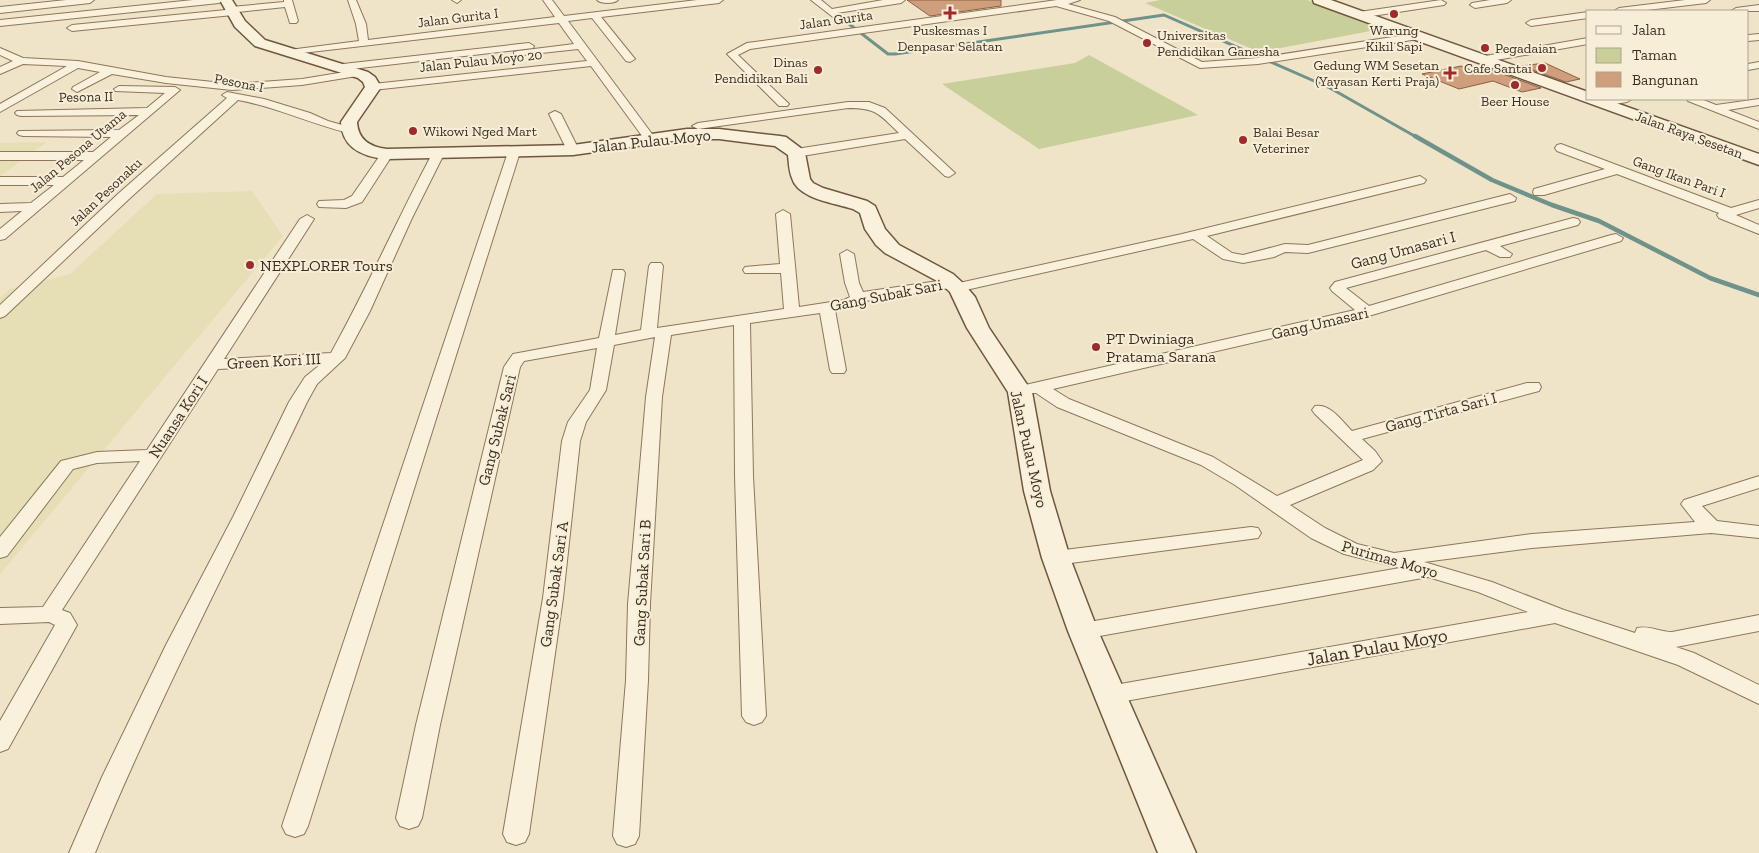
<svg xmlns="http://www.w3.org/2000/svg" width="1759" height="853" font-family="'Zilla Slab',serif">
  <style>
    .farmland { fill: #e6deb5 }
    .green { fill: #c9cf9b }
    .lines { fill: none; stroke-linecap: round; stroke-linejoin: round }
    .stream-far1 { stroke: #6f938a; stroke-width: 3 }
    .stream { stroke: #6f938a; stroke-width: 4.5 }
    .building { fill: #cf9f7d; stroke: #8d5f41 }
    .street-casing { stroke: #8d765c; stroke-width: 2 }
    .secondary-casing { stroke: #6f573f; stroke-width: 3 }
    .street { fill: #faf1dc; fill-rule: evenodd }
    .secondary { fill: #faf1dc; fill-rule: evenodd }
    .poi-dot { fill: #9e2a2b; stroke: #f7eed8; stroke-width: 2 }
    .labels { text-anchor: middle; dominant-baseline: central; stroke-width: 4; stroke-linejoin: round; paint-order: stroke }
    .far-street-label { font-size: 14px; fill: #3d2e20; stroke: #f7eed8 }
    .far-poi-label { font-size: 14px; fill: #3d2e20; stroke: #f7eed8; text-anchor: start }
    .street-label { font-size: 16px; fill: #3d2e20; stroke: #f7eed8 }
    .poi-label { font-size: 16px; fill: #3d2e20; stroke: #f7eed8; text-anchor: start }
    .near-street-label { font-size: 19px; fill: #3d2e20; stroke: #f7eed8 }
  </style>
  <rect width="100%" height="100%" fill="#f0e4c8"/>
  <g class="farmland">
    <path d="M47 142 0 176V143Z"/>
    <path d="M252 191 283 236 0 574V298L10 289 70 274 157 194Z"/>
  </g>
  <g class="green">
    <path d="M1160 0H1307L1379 26 1376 30 1259 52 1145 3Z"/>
    <path d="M1089 55 1198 115 1039 149 942 84 1075 63Z"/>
  </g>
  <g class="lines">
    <path class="stream-far1" d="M840 17 888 54H895L1164 15 1330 88 1418 138"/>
    <path class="stream" d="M1415 136 1492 180 1552 205 1599 221 1710 278 1759 295"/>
  </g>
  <g class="building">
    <path d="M907 0H1001V6L930 16Z"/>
    <path d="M1545 63 1580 79 1566 82 1521 66Z"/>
    <path d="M1461 66 1476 72 1492 70 1541 88 1522 92 1493 81 1459 89 1422 74Z"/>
  </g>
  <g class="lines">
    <defs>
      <g id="street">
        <path d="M66 0H94L90 3 0 13V7Z"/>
        <path d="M193 0H223L219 3 0 26V20Z"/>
        <path d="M284 0H292L298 21 296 23H290L285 7 238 12 233 15 72 31 67 28 72 25 226 10 231 7 284 2Z"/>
        <path d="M348 0H356L366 24 368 40 555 17 543 0H552L564 16 697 0H723L719 3 601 17 635 59 630 62 626 61 592 18 568 21 655 138 649 142 645 140 591 66 373 90 368 87 373 84 587 61 578 49 514 56V52L518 51 574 44 559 23 285 55V51L289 50 359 41 356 24Z"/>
        <path d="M452 0H461L457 3Z"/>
        <path d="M597 0H618C614 4 601 4 597 0Z"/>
        <path d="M811 0H821L832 9 883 0H905L901 3 837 13 847 21 842 24Z"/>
        <path d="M1057 0H1080L1068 4 1115 17 1202 62 1258 58 1418 33 1423 36 1418 39 1258 64 1200 68 1109 21 1056 6 750 49 738 55 787 102 789 104 787 106H779L727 54 747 43Z"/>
        <path d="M1441 0 1446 3 1444 5 1359 18 1354 15 1359 12Z"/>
        <path d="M1490 0H1511L1507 3 1475 8 1470 5 1472 3Z"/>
        <path d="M1685 0H1710L1706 3 1639 11H1614L1619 8Z"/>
        <path d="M1759 5V11H1731L1736 8Z"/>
        <path d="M1588 12V18L1531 26 1526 23 1531 20Z"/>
        <path d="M1759 34V40L1748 41V35Z"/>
        <path d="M1588 38V44L1485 62 1480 59 1485 56Z"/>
        <path d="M529 43 534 46 533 48 343 70 338 67 343 64Z"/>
        <path d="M0 48 23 58 78 61 166 77 232 84 302 79 357 70 362 73 357 76 302 85 232 90 166 83 112 74 77 92 72 89 73 87 100 72 78 68 0 112V104L67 66 23 64 0 74V67L13 61 0 55Z"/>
        <path d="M1759 62V68L1748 70V64Z"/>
        <path d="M119 86 175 87 180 90 5 239 0 240V229L22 211 0 212V204L31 203 54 185H0V177H63L84 160H0V152H93L111 137 23 136 19 135 17 133 19 131 119 130 139 115 21 116 17 115 15 113 17 111 147 108 165 93 115 91 114 89Z"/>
        <path d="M227 92 264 99 310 113 328 121 353 128 355 130 349 133C311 124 277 107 238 100L129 199 5 316 0 318V305L119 193 227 98 222 95Z"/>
        <path d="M1609 99H1632L1627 102 1603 106 1597 103 1599 101Z"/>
        <path d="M1687 99H1701L1716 105 1759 99V105L1728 110 1759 122V129L1688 101Z"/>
        <path d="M848 102H869L885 108 955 173 949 177 945 176 905 139 796 157 790 153 796 149 899 133C879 114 877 108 848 108L698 129 692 126 698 123Z"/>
        <path d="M555 111 561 114 579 150 577 153H569L567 150 549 114Z"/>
        <path d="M1561 144 1731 208 1759 200V208L1736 215 1759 225V234L1719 218 1717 215 1719 213 1617 174 1544 195H1534L1533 192 1534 189 1605 169 1557 151 1555 148 1557 145Z"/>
        <path d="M514 148 520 152 308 826 304 834 295 837 286 834 282 826 508 152Z"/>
        <path d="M387 150 393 154 362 202 346 208 319 207 317 204 319 201 344 200 352 196 383 151Z"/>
        <path d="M438 150 444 154 412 218 370 311 345 358 317 384 307 402C236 552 158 699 95 853H69L102 777 166 645 233 517 289 402 305 377 321 364 218 369 62 610 70 613 77 625 8 749 0 752V721L55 625 49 622 0 624V608L43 607 140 461 97 463 73 469 7 556 0 558V537L61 461 97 452 147 450 300 219 307 215 314 219 224 359 331 353C367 288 397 220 432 154Z"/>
        <path d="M1420 176 1426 180 1424 183 1207 236 1232 253 1243 255 1285 244 1308 245 1510 194 1516 198 1515 201 1308 253 1285 252 1274 257 1243 263 1223 259 1193 239 957 292 952 291 950 288 865 301 853 307 835 310 846 370 844 373H832L830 370 820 313 750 323 753 476 766 716 762 722 754 725 746 722 742 716 735 476 734 325 671 335 662 397 650 604 648 680 639 836 635 844 626 847 617 844 613 836 626 680 628 604 646 397 655 337 614 345 606 390 586 422 580 441 563 598 529 834 525 842 516 845 507 842 503 834 543 598 562 441 568 422 590 390 597 348 524 361 520 367 440 725 422 818 418 826 409 829 400 826 396 818 416 725 504 367 513 354 599 338 613 270H623L625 273 615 335 641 330 649 266 651 263H661L663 266 657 328 784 309 781 273H745L743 270 745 267 780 264 776 214 783 210 790 214 799 307 844 300 850 297 845 283 840 254 847 250 854 254 859 283 863 292 952 279 957 280 959 283 1182 234Z"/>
        <path d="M1573 218 1578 219 1580 222 1578 225 1500 246 1512 254 1510 257H1500L1486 250 1346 288 1369 306 1611 235 1616 234 1623 238 1621 241 1372 315 1053 389 1069 399 1213 457 1277 496 1363 460 1315 414 1312 410 1315 406C1330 403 1342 421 1352 431L1527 383H1539L1541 387 1539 391 1362 439 1375 451 1382 461 1373 470 1290 505 1325 528 1357 544 1394 553 1532 534 1695 522 1681 504 1684 500 1759 476V488L1702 506 1717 521 1759 526V538L1711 533 1532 548 1424 562 1492 582 1564 610 1635 633 1637 628C1649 625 1660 632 1672 632L1759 615V631L1676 647 1694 653 1759 685V704L1678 665 1555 623 1109 704 1101 701 1098 695 1101 689 1109 686 1528 612 1478 592 1428 577 1083 639 1075 637 1072 631 1075 625 1083 623 1400 568 1344 554 1311 538 1235 485 1201 465 1057 407 1036 393H1025L1023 389 1025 385 1355 310 1332 291 1330 288 1335 282Z"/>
        <path d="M1251 527 1258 528 1261 533 1258 538 1056 565 1049 563 1046 558 1049 553 1056 551Z"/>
      </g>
      <g id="secondary">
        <path d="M220 0H232L245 21 265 40 368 72 375 77 381 87 357 122C358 140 370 147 387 149L573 145 687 129H719L780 136 786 137 802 149 805 153 810 179 813 183 823 188 867 201 875 206 885 229 899 245 953 274 964 284 975 297 989 328 1032 392 1050 491 1070 558 1098 631 1196 853H1158L1068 631 1042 558 1024 491 1008 392 967 328 950 292 939 282 885 253 876 245 865 229 860 213 853 209C835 203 798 199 792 178 789 171 789 163 788 155L775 146 719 139H687L573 155 387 159C364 157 342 149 341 122L365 87 363 82 358 78 255 46 235 27Z"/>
        <path d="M1313 0H1331L1588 92V99H1605L1759 154V165L1314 3Z"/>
      </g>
    </defs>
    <use href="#street" class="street-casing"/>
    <use href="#secondary" class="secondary-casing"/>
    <use href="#street" class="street"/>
    <use href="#secondary" class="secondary"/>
  </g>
  <g class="poi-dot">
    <path d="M947.5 5.5h5v5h5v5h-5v5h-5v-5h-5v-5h5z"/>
    <circle cx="1394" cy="14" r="5"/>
    <circle cx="1147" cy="43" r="5"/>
    <circle cx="1485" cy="48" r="5"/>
    <circle cx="1542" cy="68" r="5"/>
    <circle cx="818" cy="70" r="5"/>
    <path d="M1447.5 65.5h5v5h5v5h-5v5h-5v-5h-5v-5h5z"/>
    <circle cx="1515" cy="85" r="5"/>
    <circle cx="413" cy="131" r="5"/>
    <circle cx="1243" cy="140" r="5"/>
    <circle cx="250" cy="265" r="5"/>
    <circle cx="1096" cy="347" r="5"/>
  </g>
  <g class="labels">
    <g class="far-street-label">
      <text transform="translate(458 18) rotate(-7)">Jalan Gurita I</text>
      <text transform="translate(836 20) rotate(-8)">Jalan Gurita</text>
      <text transform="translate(481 61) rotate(-6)">Jalan Pulau Moyo 20</text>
      <text transform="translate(239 83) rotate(11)">Pesona I</text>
      <text transform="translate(86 97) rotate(-1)">Pesona II</text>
      <text transform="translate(1689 135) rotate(20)">Jalan Raya Sesetan</text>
      <text transform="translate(78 151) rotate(-40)">Jalan Pesona Utama</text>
      <text transform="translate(1679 177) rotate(20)">Gang Ikan Pari I</text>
      <text transform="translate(106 192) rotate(-43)">Jalan Pesonaku</text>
    </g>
    <g class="far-poi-label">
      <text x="950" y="30" text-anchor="middle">Puskesmas I<tspan x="950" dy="16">Denpasar Selatan</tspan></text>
      <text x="1394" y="30" text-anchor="middle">Warung<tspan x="1394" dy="16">Kikil Sapi</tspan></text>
      <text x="1157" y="35">Universitas<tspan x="1157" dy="16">Pendidikan Ganesha</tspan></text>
      <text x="1495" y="48">Pegadaian</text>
      <text x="808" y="62" text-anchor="end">Dinas<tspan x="808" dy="16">Pendidikan Bali</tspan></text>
      <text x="1439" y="65" text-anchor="end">Gedung WM Sesetan<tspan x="1439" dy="16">(Yayasan Kerti Praja)</tspan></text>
      <text x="1532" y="68" text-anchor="end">Cafe Santai</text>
      <text x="1515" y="101" text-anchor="middle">Beer House</text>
      <text x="423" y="131">Wikowi Nged Mart</text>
      <text x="1253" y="132">Balai Besar<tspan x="1253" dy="16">Veteriner</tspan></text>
    </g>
    <g class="street-label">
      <text transform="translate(651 141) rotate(-6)">Jalan Pulau Moyo</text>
      <text transform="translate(1403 250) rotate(-15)">Gang Umasari I</text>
      <text transform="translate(886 295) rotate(-11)">Gang Subak Sari</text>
      <text transform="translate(1320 323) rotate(-13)">Gang Umasari</text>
      <text transform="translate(274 361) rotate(-3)">Green Kori III</text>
      <text transform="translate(1441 412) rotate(-15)">Gang Tirta Sari I</text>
      <text transform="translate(178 417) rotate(-57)">Nuansa Kori I</text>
      <text transform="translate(497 430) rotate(-76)">Gang Subak Sari</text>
      <text transform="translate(1029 449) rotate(77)">Jalan Pulau Moyo</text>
      <text transform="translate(1390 559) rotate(16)">Purimas Moyo</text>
      <text transform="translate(642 583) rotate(-87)">Gang Subak Sari B</text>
      <text transform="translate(554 584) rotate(-82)">Gang Subak Sari A</text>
    </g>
    <g class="poi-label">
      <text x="260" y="265">NEXPLORER Tours</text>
      <text x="1106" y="338">PT Dwiniaga<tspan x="1106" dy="18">Pratama Sarana</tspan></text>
    </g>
    <g class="near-street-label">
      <text transform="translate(1377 647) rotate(-10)">Jalan Pulau Moyo</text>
    </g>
  </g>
  <rect x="1586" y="10" width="162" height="90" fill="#f7eed8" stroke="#ada18e"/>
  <rect x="1596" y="26" width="25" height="8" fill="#faf1dc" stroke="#ada18e"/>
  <text x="1632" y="35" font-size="15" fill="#3d2e20">Jalan</text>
  <rect x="1596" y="48" width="25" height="15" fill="#c9cf9b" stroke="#ada18e"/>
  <text x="1632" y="60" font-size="15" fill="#3d2e20">Taman</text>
  <rect x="1596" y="72" width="25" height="15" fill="#cf9f7d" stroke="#ada18e"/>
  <text x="1632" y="85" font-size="15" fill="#3d2e20">Bangunan</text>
</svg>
